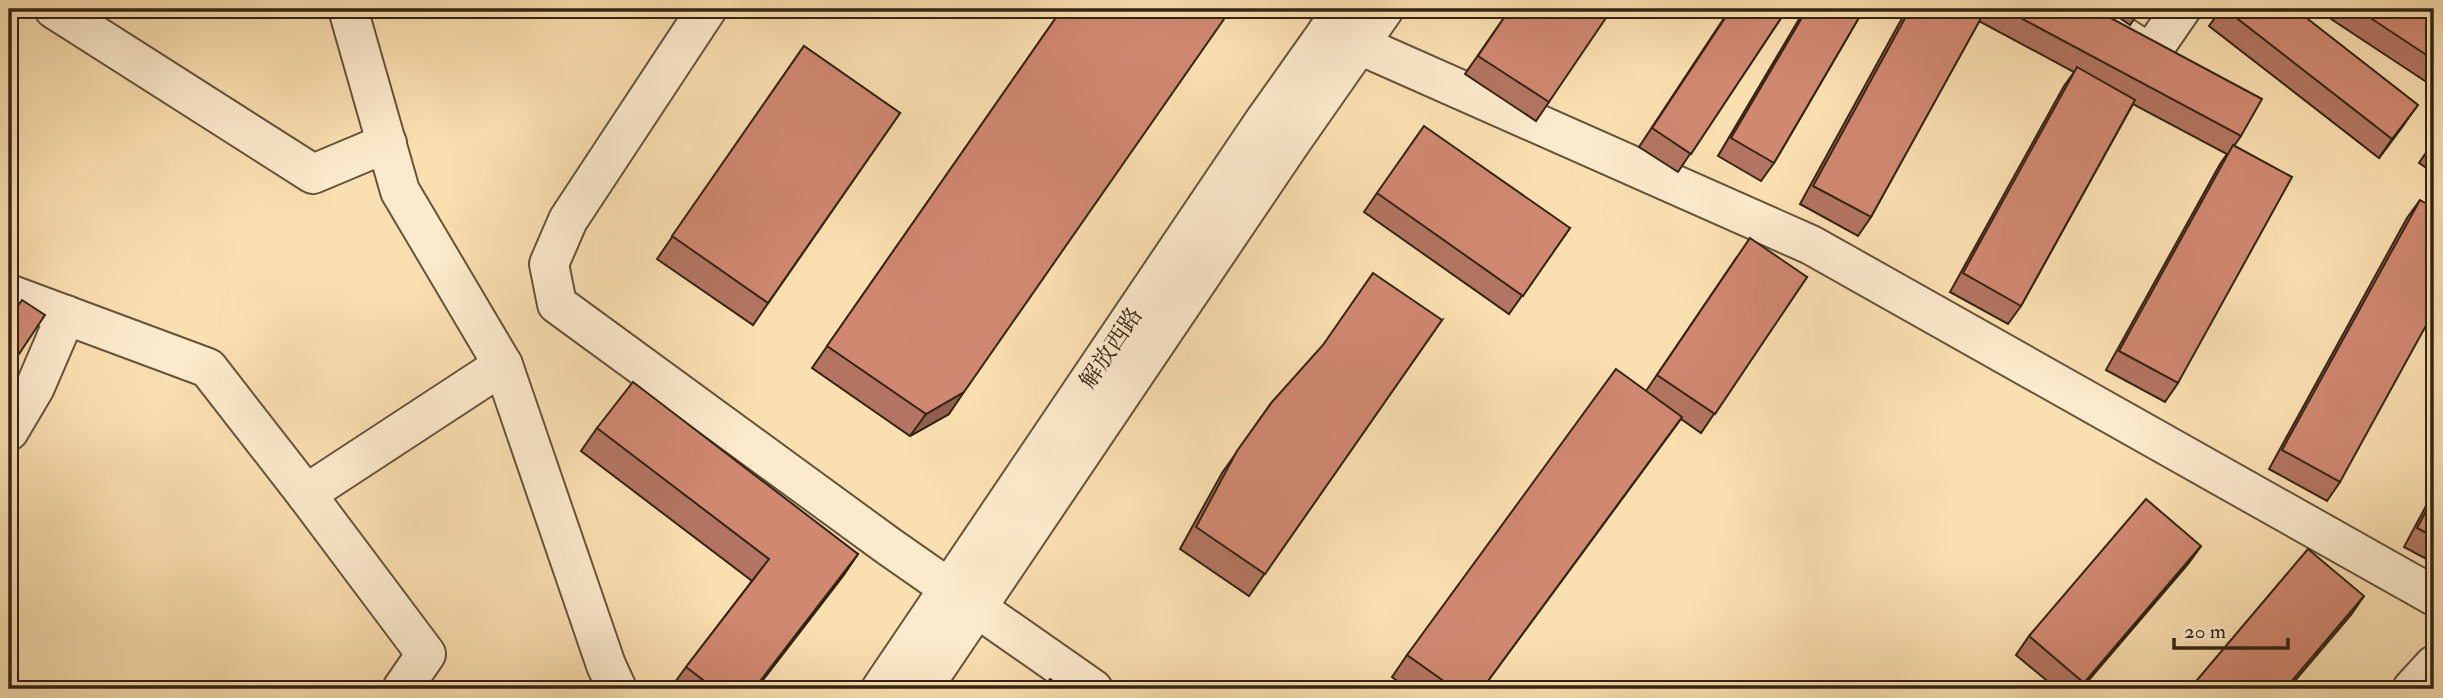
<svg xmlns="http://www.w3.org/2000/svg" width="2443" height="698" font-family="'IM FELL Double Pica','Noto Serif SC',serif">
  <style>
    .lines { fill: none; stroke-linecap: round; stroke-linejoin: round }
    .minor-casing { stroke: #65533c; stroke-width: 42 }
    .minor { stroke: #fceacc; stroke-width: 38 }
    .wall { fill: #b37561; stroke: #332415; stroke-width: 2 }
    .shaded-wall { fill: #925f4f; stroke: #332415; stroke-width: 2 }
    .building { fill: #d08871; stroke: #332415; stroke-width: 2 }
    .labels { text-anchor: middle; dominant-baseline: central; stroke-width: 7; stroke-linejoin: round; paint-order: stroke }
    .street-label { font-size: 23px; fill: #332415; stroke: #fceacc }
  </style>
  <rect width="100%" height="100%" fill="#fadfb0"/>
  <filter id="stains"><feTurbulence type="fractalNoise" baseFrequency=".00286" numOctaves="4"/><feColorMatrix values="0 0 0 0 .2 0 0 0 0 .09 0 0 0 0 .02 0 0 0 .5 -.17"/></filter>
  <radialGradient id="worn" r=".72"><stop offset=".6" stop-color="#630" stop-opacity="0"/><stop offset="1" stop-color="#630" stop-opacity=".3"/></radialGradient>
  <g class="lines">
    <defs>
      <g id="minor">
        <path d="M54 9 313 174 387 143"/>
        <path d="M348 9 400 191 503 365 606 665 617 689"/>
        <path d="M707 9 568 220 549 264 557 304 887 545 1093 689"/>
        <path d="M2081 9 2150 54 2181 9"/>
        <path d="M1328 31 1811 245 2434 596"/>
        <path d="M9 294 208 368 306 494 503 365"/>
        <path d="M9 431 35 387 66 315"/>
        <path d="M306 494 426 654 402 689"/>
        <path d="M881 689 1263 123 1343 10"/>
        <path d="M922 689 1289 145 1384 9"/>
        <path d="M2412 689 2434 665"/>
      </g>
    </defs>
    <use href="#minor" class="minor-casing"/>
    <use href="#minor" class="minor"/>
  </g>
  <g class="wall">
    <path d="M1062 9 949 414 910 436 812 368Z"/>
    <path d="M1510 9 1549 102 1536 121 1465 74Z"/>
    <path d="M1730 9H1787L1678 172 1639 147Z"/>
    <path d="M1805 9H1864L1774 163 1761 181 1718 156Z"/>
    <path d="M1907 9H2094L2241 136 2234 146 2178 383 2165 402 2106 370 2220 164 2227 154 2133 104 2021 306 2008 324 1950 292 2064 86 2074 72 1979 21 1871 217 1858 236 1800 204Z"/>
    <path d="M2107 9H2141L2130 25Z"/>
    <path d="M2221 9H2295L2405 123 2379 158 2209 26Z"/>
    <path d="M2316 9H2434V87Z"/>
    <path d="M804 46 900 113 753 325 657 259Z"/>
    <path d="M2434 141V173L2419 163Z"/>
    <path d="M1377 193 1570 228 1509 314 1364 212Z"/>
    <path d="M2420 200 2340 482 2327 501 2269 469 2407 218Z"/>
    <path d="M1737 257 1807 277 1701 433 1681 419 1482 689H1408L1392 677 1407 655 1646 391Z"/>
    <path d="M1442 320 1249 596 1180 549 1222 473 1272 402Z"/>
    <path d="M597 428 858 554 843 576 756 689H670L686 667 752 581 581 451Z"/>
    <path d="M2434 491V563L2404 547Z"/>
    <path d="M2201 546 2188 564 2081 689H2057L2016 655 2029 636Z"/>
  </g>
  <g class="shaded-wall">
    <path d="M2418 105 2405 123 2379 158 2392 139Z"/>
    <path d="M964 392 949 414 910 436 926 414Z"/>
    <path d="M2201 546 2188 564 2081 689H2080Z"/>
    <path d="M858 554 843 576 756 689H754Z"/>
    <path d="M2364 596 2351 615 2288 689H2285Z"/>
  </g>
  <g class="building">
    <path d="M1062 9H1231L964 392 926 414 827 346Z"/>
    <path d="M1510 9H1612L1549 102 1478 56Z"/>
    <path d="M1731 9H1787L1691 154 1652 128Z"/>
    <path d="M1807 9H1864L1774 163 1731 138Z"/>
    <path d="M1910 9H1980L1985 11 1871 217 1813 186Z"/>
    <path d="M2004 9H2094L2262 99 2241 136Z"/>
    <path d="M2225 9H2295L2418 105 2392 139Z"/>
    <path d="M2357 9H2434V60Z"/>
    <path d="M804 46 900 113 768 303 672 236Z"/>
    <path d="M2077 67 2135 100 2021 306 1963 273Z"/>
    <path d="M1424 126 1570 228 1523 296 1377 193Z"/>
    <path d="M2233 145 2292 177 2178 383 2119 351Z"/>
    <path d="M2420 200 2434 208V311L2340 482 2282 450Z"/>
    <path d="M1750 238 1807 277 1715 414 1657 375Z"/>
    <path d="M1373 273 1442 320 1265 574 1196 527 1237 451 1272 402 1323 345Z"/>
    <path d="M22 300 45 315 9 369V319Z"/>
    <path d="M1616 369 1682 417 1482 689H1455L1407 655Z"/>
    <path d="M633 382 858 554 754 689H715L686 667 769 559 597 428Z"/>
    <path d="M2434 496V537L2417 528Z"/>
    <path d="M2146 499 2201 546 2084 683 2029 636Z"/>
    <path d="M2308 549 2364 596 2285 689H2195L2192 686Z"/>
    <path d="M1050 679 1065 689H1043Z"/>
  </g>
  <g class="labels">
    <g class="street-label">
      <text transform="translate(1111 348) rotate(-56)">解放西路</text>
    </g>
  </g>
  <rect width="2443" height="698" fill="none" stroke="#fadfb0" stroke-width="35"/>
  <rect x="10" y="10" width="2422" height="677" fill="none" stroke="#332415" stroke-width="3.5"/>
  <rect x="18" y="18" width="2408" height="663" fill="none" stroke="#332415" stroke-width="2"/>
  <path d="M2174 638v10h114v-10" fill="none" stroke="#332415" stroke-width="3.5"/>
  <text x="2184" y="638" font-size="21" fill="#332415" stroke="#fceacc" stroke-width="5" paint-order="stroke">20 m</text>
  <rect width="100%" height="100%" filter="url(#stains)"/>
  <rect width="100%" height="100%" fill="url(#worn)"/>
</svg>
